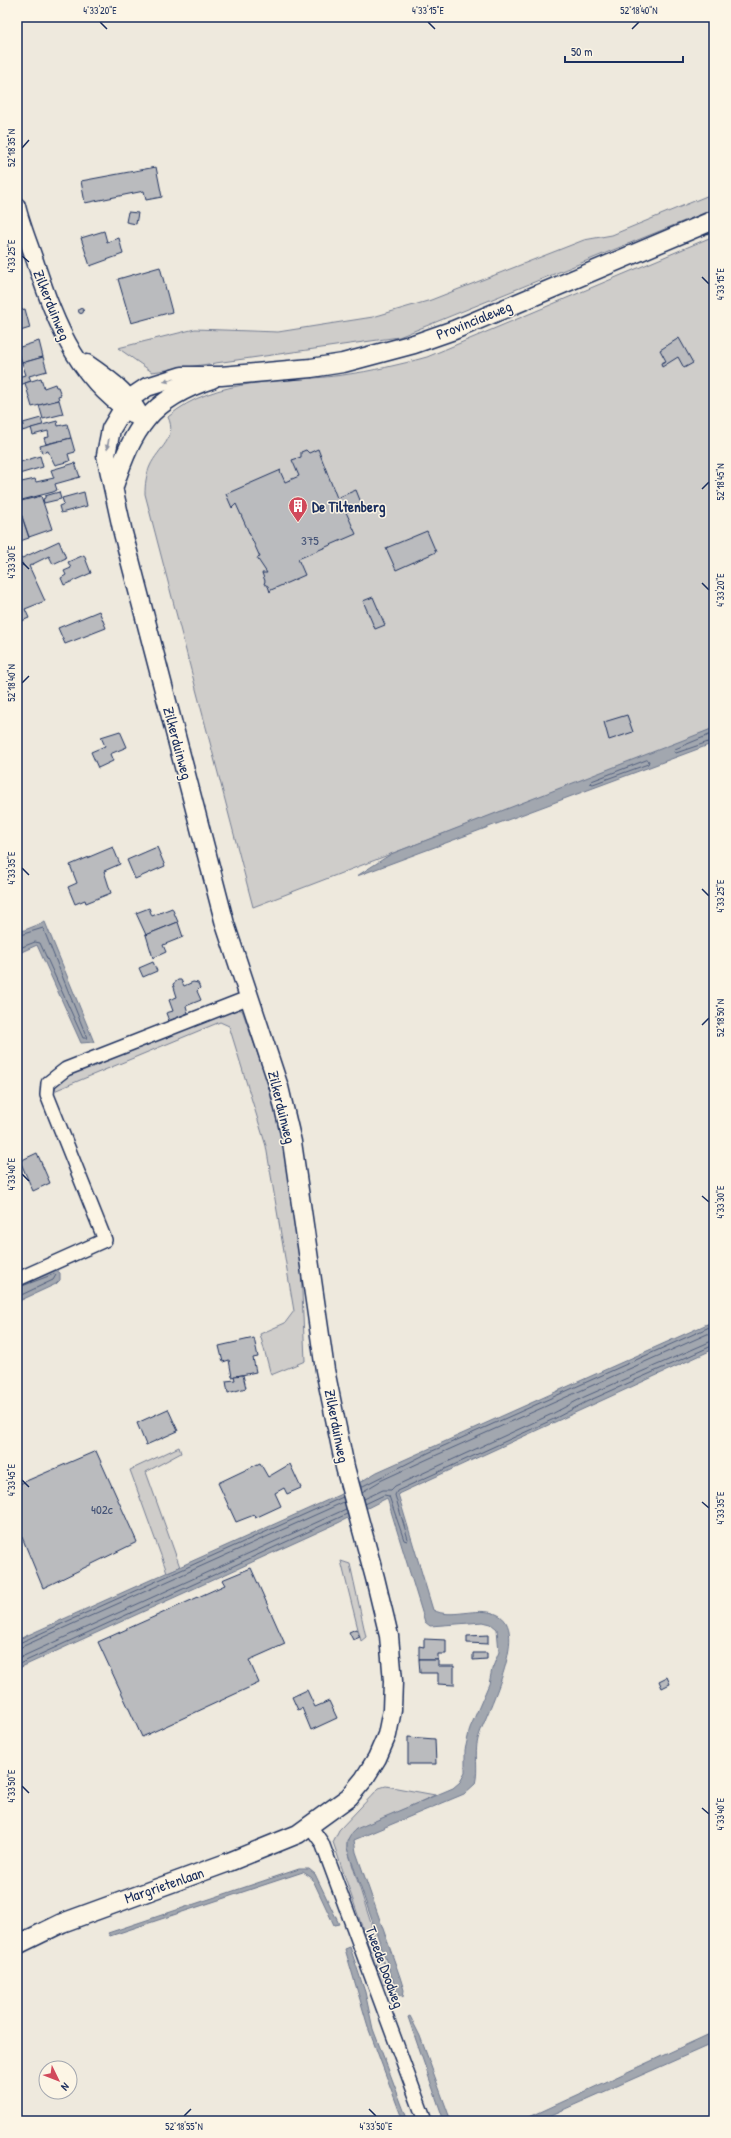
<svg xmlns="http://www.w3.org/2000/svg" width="731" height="2138" font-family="'Patrick Hand',sans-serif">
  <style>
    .green { fill: #cfcdca; stroke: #757e94 }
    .water { fill: #a2a7af; stroke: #6c778f }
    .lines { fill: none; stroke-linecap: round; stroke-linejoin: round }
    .shore { stroke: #515f7e; stroke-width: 1 }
    .building { fill: #babbbe; stroke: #1b2f5e }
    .minor-casing { stroke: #1b2f5e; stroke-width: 16 }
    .tertiary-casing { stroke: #1b2f5e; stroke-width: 19 }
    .secondary-casing { stroke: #1b2f5e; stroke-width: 21 }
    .minor { stroke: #fcf5e5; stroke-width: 13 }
    .tertiary { stroke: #fcf5e5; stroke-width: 16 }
    .secondary { stroke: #fcf5e5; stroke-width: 18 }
    .oneway { fill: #8c92a2 }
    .ticks { fill: none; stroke: #1b2f5e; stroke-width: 1.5 }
    .labels { text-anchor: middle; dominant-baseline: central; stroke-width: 3; stroke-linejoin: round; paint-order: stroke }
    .number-label { font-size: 13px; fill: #435276 }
    .street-label { font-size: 15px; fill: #1b2f5e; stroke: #fcf5e5 }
    .poi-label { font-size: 15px; font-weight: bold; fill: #1b2f5e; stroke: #fcf5e5; text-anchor: start }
    .neatline { fill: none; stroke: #1b2f5e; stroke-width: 1.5 }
    .ticks-label { font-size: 10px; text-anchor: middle; fill: #1b2f5e }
  </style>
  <rect width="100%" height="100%" fill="#eee9dd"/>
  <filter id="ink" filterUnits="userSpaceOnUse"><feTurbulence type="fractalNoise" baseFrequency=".025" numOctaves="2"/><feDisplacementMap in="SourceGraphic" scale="8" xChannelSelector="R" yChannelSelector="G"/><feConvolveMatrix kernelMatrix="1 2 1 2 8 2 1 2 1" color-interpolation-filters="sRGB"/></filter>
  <g filter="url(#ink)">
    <g class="green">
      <path d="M714 193V209L399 337 152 372 118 348 195 329 278 332 373 317 431 300 584 240 612 235Z"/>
      <path d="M714 236V728L672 746 253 907 145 494C145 485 146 475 150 466 158 448 178 438 168 417 215 376 286 383 343 375 372 371 399 365 427 357Z"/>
      <path d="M230 1009 242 1010 273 1097 286 1161 301 1269 305 1361 271 1375 260 1334 285 1323 294 1311 266 1146 229 1026 220 1022 54 1091 59 1078Z"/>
      <path d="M179 1447 181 1453 146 1472 180 1567 167 1572 130 1470Z"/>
      <path d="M341 1561 350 1564 366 1637 361 1641Z"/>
      <path d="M386 1786 435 1795 354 1832 347 1840V1848L390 1983 382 1985 333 1842 339 1830 379 1788Z"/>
    </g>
    <g class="water">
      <path d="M714 728V743L357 876 391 854Z"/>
      <path d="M45 922 94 1042 81 1043 37 945 17 954V933Z"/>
      <path d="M55 1269 60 1273V1280L56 1284 17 1302V1285Z"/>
      <path d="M714 1321V1349L398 1494 433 1610C452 1620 476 1606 496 1614 533 1628 484 1716 478 1739 474 1754 479 1769 475 1784L464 1794 354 1840 356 1852 400 1977 404 1990 403 1997 397 1992 347 1848C347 1839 349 1835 356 1829L453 1788 460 1782 465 1773V1750L470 1728 489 1684 492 1669 499 1652 497 1629 491 1624 483 1622 430 1626 425 1622 387 1498 338 1523 17 1669V1640L339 1495 377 1472Z"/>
      <path d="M299 1869H309L315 1874 339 1924 334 1925 312 1878 303 1872 110 1936 108 1933Z"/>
      <path d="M350 1947 365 1992 373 2029 408 2121H403L369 2030 345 1949Z"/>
      <path d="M410 2016 420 2036 451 2121H444L408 2017Z"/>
      <path d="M714 2032V2043L538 2121H521Z"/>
    </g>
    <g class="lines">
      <g class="shore">
        <path d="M714 733 675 749 674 752 676 753 714 740"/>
        <path d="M647 760 649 761 648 764 593 784 590 783 592 781Z"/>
        <path d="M17 936 43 928 87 1038H83L40 943 35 942 17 949"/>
        <path d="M17 1288 54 1274 56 1275 53 1280 17 1297"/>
        <path d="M361 1487 428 1453 714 1325"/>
        <path d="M362 1492 382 1480 430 1458 714 1331"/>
        <path d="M364 1499 383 1490H391L395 1486 552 1414 584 1397 714 1340"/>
        <path d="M365 1504 384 1495 389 1496 404 1540 407 1541 408 1539 395 1495 397 1491 554 1419 586 1402 714 1345"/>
        <path d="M17 1644 343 1497"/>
        <path d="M17 1649 344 1502"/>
        <path d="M17 1659 346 1509"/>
        <path d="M17 1665 347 1514"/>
      </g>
    </g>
    <g class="building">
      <path d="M156 167 162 197 146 200 144 191 85 203 81 181Z"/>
      <path d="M128 212 138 213 136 224 126 222Z"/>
      <path d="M104 231 107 242 119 238 123 254 90 266 81 238Z"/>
      <path d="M160 267 172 312 131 323 118 279Z"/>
      <circle cx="81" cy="311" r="2.5"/>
      <path d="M25 309 30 328 17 332V311Z"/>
      <path d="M679 338 693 363 684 368 678 357 662 367 661 363 666 361 660 350Z"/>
      <path d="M39 341 43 357 22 363 20 356H17V348Z"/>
      <path d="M43 357 47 371 29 376 31 381 17 386V377L26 375 22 363Z"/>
      <path d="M41 378 44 388 55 384 56 387H58L61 395 58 396 59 400 32 407 25 383Z"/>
      <path d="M59 400 63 414 43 419 39 405Z"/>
      <path d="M41 418 43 425 22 431 21 425H24L23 423Z"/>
      <path d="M57 421 58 426 67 424 71 438 46 444 44 438 49 437 48 431 33 435 31 428Z"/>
      <path d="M71 438 75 452 68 454 70 461 55 465 48 451 42 453 40 446Z"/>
      <path d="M318 449 337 498 356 490 362 505 346 512 356 534 298 559 305 575 271 590 270 592 268 586 264 584 265 581 262 573H267L257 558 260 557 236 504 232 508 226 494 281 470 280 471 285 482 299 476 292 460 301 457V452L306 450 309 453Z"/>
      <path d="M40 456 43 467 19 474 17 463Z"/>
      <path d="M75 463 80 477 55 484 57 490 53 492 18 501 17 483 35 479 36 482 54 478 51 470Z"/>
      <path d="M59 492 61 499 44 503 43 499 45 498V496Z"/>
      <path d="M84 492 87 506 61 513 59 506 64 504 62 498Z"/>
      <path d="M41 496 52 529 29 537 17 502Z"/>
      <path d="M17 502 29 538 17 542Z"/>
      <path d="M427 531 436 552 396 570 386 548Z"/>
      <path d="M59 541 66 558 53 564 49 556 29 566 45 601 25 609 29 618 17 623V568L23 565 20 559Z"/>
      <path d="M84 555 91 573 64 585 61 578 66 575 64 571 71 568 68 562Z"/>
      <path d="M373 597 385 625 375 629 363 601Z"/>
      <path d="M99 611 106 628 65 644 58 628Z"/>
      <path d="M627 715 633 732 609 740 604 722Z"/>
      <path d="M120 731 127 747 110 754 113 761 98 768 91 752 105 746 101 737Z"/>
      <path d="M113 847 120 864 104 871 111 893 86 903 85 900 75 904 68 887 77 883 70 865Z"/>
      <path d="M157 847 165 866 135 879 127 860Z"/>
      <path d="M149 908 152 916 172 908 178 922 146 935 136 913Z"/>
      <path d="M178 922 183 937 163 945 166 952 153 958 146 935Z"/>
      <path d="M153 962 157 971 143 977 139 968Z"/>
      <path d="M178 980H181L184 986 193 982 198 983 200 988 197 991 201 1000 186 1006 188 1013 169 1021 166 1013 173 1011 169 1000 177 997 173 984Z"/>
      <path d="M37 1153 50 1183 33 1191 20 1161Z"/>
      <path d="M254 1338 258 1357 253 1358 256 1372 232 1377 229 1360 223 1362 219 1346Z"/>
      <path d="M243 1375 246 1388 228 1393 226 1381 235 1380 234 1376Z"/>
      <path d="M168 1409 178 1431 146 1445 137 1423Z"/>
      <path d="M96 1451 137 1542 43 1588 17 1525V1485Z"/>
      <path d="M260 1463 268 1477 290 1464 301 1488 287 1494 284 1488 275 1493 281 1506 255 1518 254 1515 236 1522 218 1483Z"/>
      <path d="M251 1568 285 1644 249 1660 259 1683 142 1737 98 1642 225 1585 222 1580Z"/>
      <path d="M356 1629 360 1637 353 1640 349 1632Z"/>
      <path d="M488 1635V1644L467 1643V1636Z"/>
      <path d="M424 1639 446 1640V1654H438V1660H419V1646L424 1647Z"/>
      <path d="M473 1653H487V1659L473 1660Z"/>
      <path d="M419 1660H438V1666H454V1685L438 1684V1673H420Z"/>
      <path d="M667 1677 670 1684 662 1688 659 1681Z"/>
      <path d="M307 1690 315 1707 329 1701 337 1718 311 1730 302 1708 298 1710 292 1697Z"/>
      <path d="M408 1737 435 1739 436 1764H408Z"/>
    </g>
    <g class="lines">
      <defs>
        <g id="minor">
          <path d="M18 1279 105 1240 47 1095 48 1083 66 1069 250 997"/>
          <path d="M310 1826 322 1843 425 2121"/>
        </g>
        <g id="tertiary">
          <path d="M17 206C21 224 29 243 35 261 57 328 79 384 143 421"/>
          <path d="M87 363C106 376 126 390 138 411"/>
        </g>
        <g id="secondary">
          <path d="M114 486C133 429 150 399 212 379"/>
          <path d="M17 1945 62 1923 229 1862 298 1834 349 1797 364 1779 377 1758 387 1735 392 1710 393 1681 389 1636 375 1578 345 1467 325 1370 292 1142 279 1087 225 924 123 533 106 455 111 429 123 409 135 395 147 387 182 376H221L311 368 343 363 414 344 454 330 714 220"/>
        </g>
      </defs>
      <use href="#minor" class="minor-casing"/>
      <use href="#tertiary" class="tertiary-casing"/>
      <use href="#secondary" class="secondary-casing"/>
      <use href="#minor" class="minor"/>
      <use href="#tertiary" class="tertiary"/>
      <use href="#secondary" class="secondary"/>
    </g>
    <defs><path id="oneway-solid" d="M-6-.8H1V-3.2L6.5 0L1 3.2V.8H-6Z"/></defs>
    <g class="oneway">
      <use href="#oneway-solid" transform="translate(169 380) rotate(162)"/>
      <use href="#oneway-solid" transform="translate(108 444) rotate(99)"/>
    </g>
  </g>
  <path class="ticks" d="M100 22 107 29M428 22 435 29M632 29 639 22M22 148 29 140M22 256 29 262M702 277 709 284M702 489 709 482M22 562 29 569M702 583 709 590M22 683 29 676M22 868 29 875M702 889 709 896M702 1025 709 1018M22 1174 29 1181M702 1196 709 1202M22 1480 29 1487M702 1502 709 1508M22 1786 29 1793M702 1808 709 1814M369 2109 376 2116M184 2116 191 2109"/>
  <defs>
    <symbol id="building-pin" viewBox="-11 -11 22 30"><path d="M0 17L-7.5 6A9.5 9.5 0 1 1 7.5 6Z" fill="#d1495b" stroke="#fcf5e5"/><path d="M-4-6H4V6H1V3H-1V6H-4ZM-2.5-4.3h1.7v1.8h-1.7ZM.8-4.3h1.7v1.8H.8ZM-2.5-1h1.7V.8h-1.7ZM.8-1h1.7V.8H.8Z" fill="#fff"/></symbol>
  </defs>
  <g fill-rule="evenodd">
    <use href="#building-pin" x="287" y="495" width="22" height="30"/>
  </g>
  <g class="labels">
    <g class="number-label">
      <text x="310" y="540">375</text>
      <text x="102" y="1509">402c</text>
    </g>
    <g class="street-label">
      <text transform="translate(52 305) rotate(68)">Zilkerduinweg</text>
      <text transform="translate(474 320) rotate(-22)">Provincialeweg</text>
      <text transform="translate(178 743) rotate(75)">Zilkerduinweg</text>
      <text transform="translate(282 1107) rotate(76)">Zilkerduinweg</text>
      <text transform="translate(337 1426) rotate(79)">Zilkerduinweg</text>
      <text transform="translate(164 1885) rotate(-19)">Margrietenlaan</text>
      <text transform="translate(385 1967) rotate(70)">Tweede Doodweg</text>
    </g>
    <g class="poi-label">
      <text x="312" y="506">De Tiltenberg</text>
    </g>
  </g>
  <rect width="731" height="2138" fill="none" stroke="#fcf5e5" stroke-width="44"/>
  <g transform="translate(58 2080) rotate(133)"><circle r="19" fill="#fcf5e5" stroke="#a2a6af"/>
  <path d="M0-3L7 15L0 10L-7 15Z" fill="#d1495b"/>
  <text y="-6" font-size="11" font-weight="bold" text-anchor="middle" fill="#1b2f5e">N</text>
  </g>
  <path d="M565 56v6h118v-6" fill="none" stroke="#1b2f5e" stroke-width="2"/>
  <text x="571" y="56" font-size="12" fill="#1b2f5e" stroke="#fcf5e5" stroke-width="3" paint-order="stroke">50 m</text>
  <rect x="22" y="22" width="687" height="2094" class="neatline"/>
  <g class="ticks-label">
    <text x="100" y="14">4°33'20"E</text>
    <text x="428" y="14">4°33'15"E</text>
    <text x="639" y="14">52°18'40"N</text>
    <text transform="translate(11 148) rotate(-90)" y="4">52°18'35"N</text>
    <text transform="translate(11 256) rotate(-90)" y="4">4°33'25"E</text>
    <text transform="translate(720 284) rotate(-90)" y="4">4°33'15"E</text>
    <text transform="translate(720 482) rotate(-90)" y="4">52°18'45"N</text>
    <text transform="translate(11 562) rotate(-90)" y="4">4°33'30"E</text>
    <text transform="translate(720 590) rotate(-90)" y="4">4°33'20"E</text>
    <text transform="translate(11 683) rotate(-90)" y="4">52°18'40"N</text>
    <text transform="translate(11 868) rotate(-90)" y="4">4°33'35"E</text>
    <text transform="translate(720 896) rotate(-90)" y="4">4°33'25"E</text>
    <text transform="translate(720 1018) rotate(-90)" y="4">52°18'50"N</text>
    <text transform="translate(11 1174) rotate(-90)" y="4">4°33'40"E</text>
    <text transform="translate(720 1202) rotate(-90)" y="4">4°33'30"E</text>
    <text transform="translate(11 1480) rotate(-90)" y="4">4°33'45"E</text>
    <text transform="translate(720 1508) rotate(-90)" y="4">4°33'35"E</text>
    <text transform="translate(11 1786) rotate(-90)" y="4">4°33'50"E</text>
    <text transform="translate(720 1814) rotate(-90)" y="4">4°33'40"E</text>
    <text x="184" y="2130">52°18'55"N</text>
    <text x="376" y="2130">4°33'50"E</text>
  </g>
</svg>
